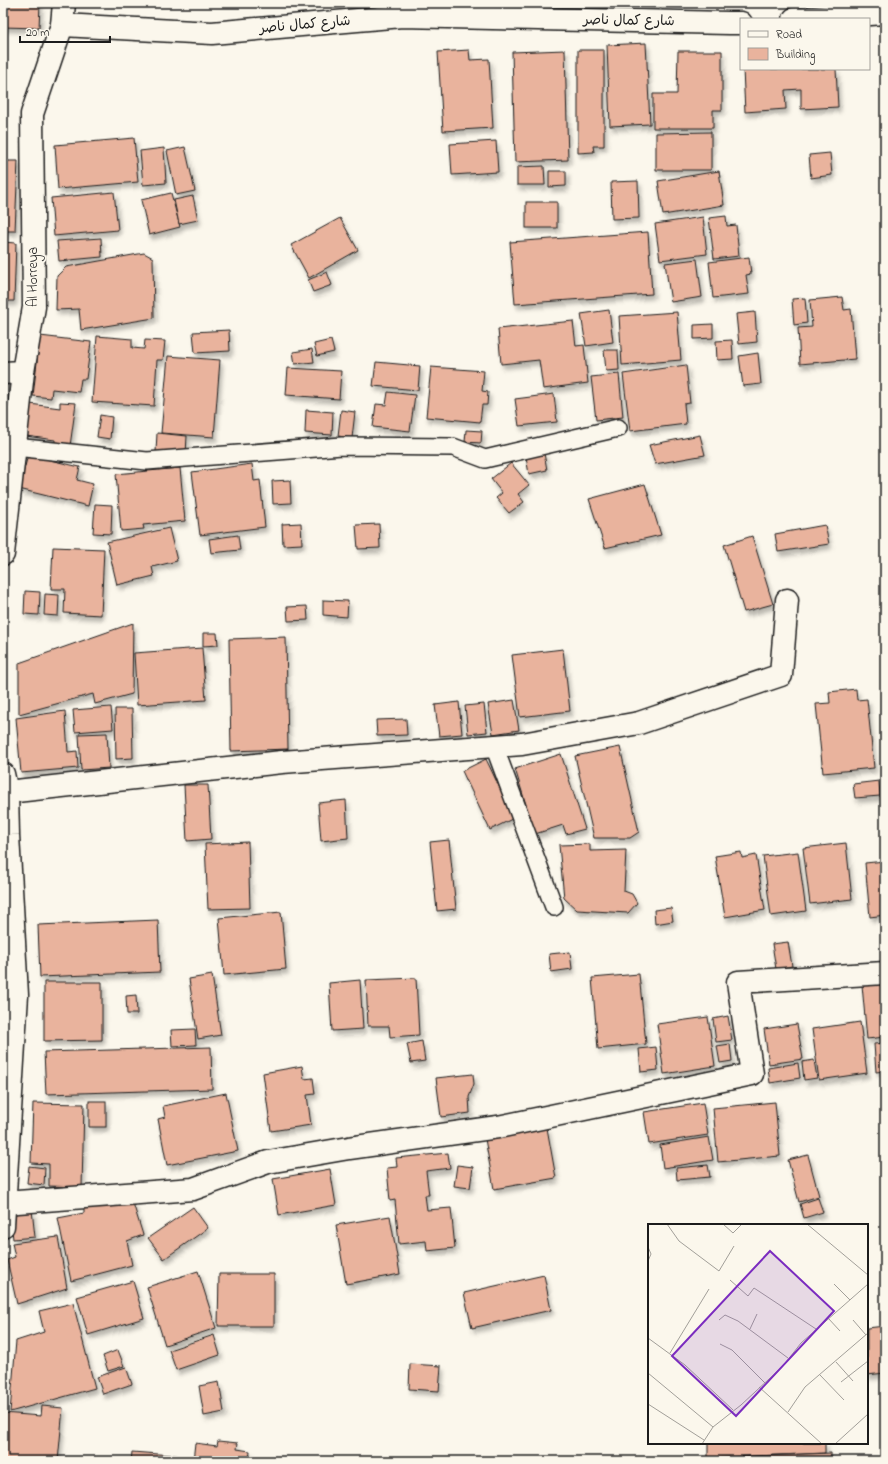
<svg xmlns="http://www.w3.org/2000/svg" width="888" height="1464" font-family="'Indie Flower','Playpen Sans Arabic',sans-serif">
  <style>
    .building { fill: #e9b39d; stroke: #1c1c1c; filter: url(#shadow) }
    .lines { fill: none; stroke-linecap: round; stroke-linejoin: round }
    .lane-casing { stroke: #1c1c1c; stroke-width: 20 }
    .street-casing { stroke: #1c1c1c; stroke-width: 25 }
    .lane { stroke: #fbf7ec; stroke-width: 17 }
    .street { stroke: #fbf7ec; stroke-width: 22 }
    .labels { text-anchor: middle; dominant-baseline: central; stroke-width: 3.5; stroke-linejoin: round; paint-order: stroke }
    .street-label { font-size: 14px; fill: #1c1c1c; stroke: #fbf7ec }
    .inset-road { fill: none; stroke: #a29f99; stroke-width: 1 }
    .view { fill: #7b2cbf; fill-opacity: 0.15; stroke: #7b2cbf; stroke-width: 2 }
    .inset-edge { fill: none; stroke: #1c1c1c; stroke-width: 2 }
  </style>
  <defs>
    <filter id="shadow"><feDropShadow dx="2.5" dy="4.5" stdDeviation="2" flood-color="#0004"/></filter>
  </defs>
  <rect width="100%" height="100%" fill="#fbf7ec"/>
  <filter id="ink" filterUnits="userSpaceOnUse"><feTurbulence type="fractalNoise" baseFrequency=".025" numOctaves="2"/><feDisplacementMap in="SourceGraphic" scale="8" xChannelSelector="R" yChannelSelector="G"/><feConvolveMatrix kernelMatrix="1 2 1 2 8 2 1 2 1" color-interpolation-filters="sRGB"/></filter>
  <g filter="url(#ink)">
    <g class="building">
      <path d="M3 3H40L39 28 3 27Z"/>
      <path d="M646 43 650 124 610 126 607 45Z"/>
      <path d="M469 50 470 60 489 59 493 128 443 131 438 52Z"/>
      <path d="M565 50 568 160 515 162 512 52Z"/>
      <path d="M578 50H604V146H593L594 152 578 153Z"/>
      <path d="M678 51H722V110H713V128H653V94H677Z"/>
      <path d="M743 69H836L838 107 801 109V89L785 90 786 109 745 112Z"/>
      <path d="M711 132V170H656V133Z"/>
      <path d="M134 138 138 182 58 189 55 145Z"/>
      <path d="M496 141 498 172 452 175 450 144Z"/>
      <path d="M185 147 195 191 176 195 167 151Z"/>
      <path d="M164 148 166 183 143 185 140 151Z"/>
      <path d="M830 153 832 175 811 178 809 155Z"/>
      <path d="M3 161H18L15 231H3Z"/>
      <path d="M544 166 545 185H517V167Z"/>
      <path d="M549 171H566V186L549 187Z"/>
      <path d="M719 171 724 205 663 215 658 181Z"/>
      <path d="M638 181 639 218 612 219 611 182Z"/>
      <path d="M114 192 118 230 54 236 51 198Z"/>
      <path d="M171 193 180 227 149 235 141 200Z"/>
      <path d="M193 196 198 220 179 224 174 200Z"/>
      <rect x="526" y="202" width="31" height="26"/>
      <path d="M726 216 727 226 736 225 739 256 714 259 709 218Z"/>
      <path d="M703 217 707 254 660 260 655 224Z"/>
      <path d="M340 218 358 250 309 278 291 245Z"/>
      <path d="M648 232 652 294 515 304 510 242Z"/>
      <path d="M101 238 102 257 59 261 57 241Z"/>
      <path d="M3 242 16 243 14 301H3Z"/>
      <path d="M144 253 153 258 154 318 81 330 79 309 56 310 57 276 66 267Z"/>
      <path d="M749 257 751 274 746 275 749 294 713 298 709 262Z"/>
      <path d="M697 259 702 297 671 302 665 263Z"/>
      <path d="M327 272 332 285 313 292 308 280Z"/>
      <path d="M842 297 844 310 851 309 855 359 800 364 798 328 812 327 810 300Z"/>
      <path d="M805 298 807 323 794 325 792 299Z"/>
      <path d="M609 310 613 342 586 346 581 314Z"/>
      <path d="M677 312 681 360 622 365 619 316Z"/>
      <path d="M755 312 757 342 739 344 736 314Z"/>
      <path d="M573 321 576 346 584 345 588 383 543 389 539 360 501 364 498 329Z"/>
      <path d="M713 324V338L694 339V325Z"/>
      <path d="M229 330 230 351 195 353 193 332Z"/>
      <path d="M40 336 91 342 86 379H81L79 392 52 389 51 398 33 396Z"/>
      <path d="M97 336 132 339V348L144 349 145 340 165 341 163 360H157L154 406 92 402Z"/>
      <path d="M331 340 334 352 317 356 314 344Z"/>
      <path d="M732 340 733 359 717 360 716 341Z"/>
      <path d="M312 349 314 362 295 364 293 352Z"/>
      <path d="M604 350H618L619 370 606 371Z"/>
      <path d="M758 353 761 384 743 386 739 356Z"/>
      <path d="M168 356 220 360 214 437 161 433Z"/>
      <path d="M376 362 420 366 418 390 373 386Z"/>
      <path d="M686 365 690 403 684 404 686 424 630 431 623 374Z"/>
      <path d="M431 367 484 371 482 391 488 392 487 405H482L480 422 426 417Z"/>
      <path d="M288 368 341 371 339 399 286 395Z"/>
      <path d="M619 374 623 417 596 420 591 377Z"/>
      <path d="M388 392 415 395 410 431 373 427 376 404 386 405Z"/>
      <path d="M554 394 557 422 519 426 515 399Z"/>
      <path d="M60 402 76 403 70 446 55 444V440L26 436 30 404 60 408Z"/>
      <path d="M306 410 333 412 332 435 305 433Z"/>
      <path d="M341 410 355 412 352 438 338 436Z"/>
      <path d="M100 415 112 417 110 439 97 437Z"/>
      <path d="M466 430 482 431 481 443 465 442Z"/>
      <path d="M157 433 187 436 186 454 156 452Z"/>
      <path d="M700 435 705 455 655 464 649 445Z"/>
      <path d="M544 453 547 470 529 474 526 457Z"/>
      <path d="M28 455 80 467 77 480 93 484 88 506 19 489Z"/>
      <path d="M511 463 529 485 518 494 524 502 509 513 496 498 502 493 491 479Z"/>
      <path d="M252 464 254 481 260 480 265 527 200 535 192 472Z"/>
      <path d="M180 468 185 521 143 525 144 529 121 531 116 474Z"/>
      <path d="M290 480 291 503 273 504 272 481Z"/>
      <path d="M645 484 661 535 605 548 589 499Z"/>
      <path d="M95 504 112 505 111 534 93 533Z"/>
      <path d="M301 523 302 544 283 545 282 524Z"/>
      <path d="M379 524 380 548 358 549 356 525Z"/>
      <path d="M825 525 829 544 778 552 775 534Z"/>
      <path d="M169 528 177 561 152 567 154 576 117 585 107 542Z"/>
      <path d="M238 535 240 550 211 553 209 539Z"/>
      <path d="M752 536 773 604 744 612 724 545Z"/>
      <path d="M53 547 104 549 101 615 64 613 65 589H51Z"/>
      <path d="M25 591 40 592 39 615 24 614Z"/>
      <path d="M45 594 59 595 58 616 44 615Z"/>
      <path d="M323 600 348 601 347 617 323 615Z"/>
      <path d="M307 606 308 620 288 621 287 607Z"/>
      <path d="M133 623 132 694 95 704 93 694 19 714V663Z"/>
      <path d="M203 633H217L218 645 203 646Z"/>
      <path d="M286 637 288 749 231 751 229 639Z"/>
      <path d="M202 648 206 700 137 705 134 653Z"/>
      <path d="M563 649 570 711 520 717 512 655Z"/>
      <path d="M856 689 857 700 867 699 874 768 823 773 816 704 830 703 829 692Z"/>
      <path d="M514 700 519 730 493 734 488 704Z"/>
      <path d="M459 702 462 734 439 736 435 705Z"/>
      <path d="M484 704 487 732 468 734 465 706Z"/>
      <path d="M111 707 113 729 75 732 73 710Z"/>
      <path d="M115 709H132L133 758 116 759Z"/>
      <path d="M65 711 68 752 77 751 78 768 21 773 16 718Z"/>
      <path d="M406 719 407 735 377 736 376 720Z"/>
      <path d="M107 733 109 768 81 770 79 734Z"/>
      <path d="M620 747 639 832 630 838H594L575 756Z"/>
      <path d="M561 754 585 829 566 834 563 825 535 834 515 769Z"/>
      <path d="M486 759 514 818 490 830 462 771Z"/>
      <path d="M879 781 880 796 855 798 853 784Z"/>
      <path d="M184 785H208L211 839 187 841Z"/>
      <path d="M346 800 348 838 321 841 318 803Z"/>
      <path d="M449 840 456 909 437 911 430 842Z"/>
      <path d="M248 842 250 908 208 909 205 844Z"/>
      <path d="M846 843 852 899 810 904 803 848Z"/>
      <path d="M590 844V851L626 850 624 891 632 894 637 903 628 913 577 910 564 898 559 845Z"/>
      <path d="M741 852 742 858 756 855 765 910 725 917 715 856Z"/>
      <path d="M798 852 806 911 771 916 763 856Z"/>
      <path d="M885 861V915L870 917 865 863Z"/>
      <path d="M671 908 673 921 655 924 654 910Z"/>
      <path d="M281 912 286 969 224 975 219 918Z"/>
      <path d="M158 920 160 972 40 977 38 925Z"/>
      <path d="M788 942 792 966 776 969 772 944Z"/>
      <path d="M570 952 572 969 551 972 549 954Z"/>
      <path d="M639 974 646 1044 598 1049 592 978Z"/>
      <path d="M212 975 221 1035 198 1039 189 979Z"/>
      <path d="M416 978 419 1035 390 1037 389 1026H368L366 980Z"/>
      <path d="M360 980 363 1029 332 1031 329 983Z"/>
      <path d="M44 982H102V1040L44 1041Z"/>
      <path d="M885 983V1037L867 1039 862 985Z"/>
      <path d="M136 995 137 1014H127L126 996Z"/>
      <path d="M728 1016 732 1040 716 1042 713 1019Z"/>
      <path d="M708 1017 715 1066 664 1074 657 1024Z"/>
      <path d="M860 1022 867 1073 819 1080 812 1029Z"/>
      <path d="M797 1024 803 1059 769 1064 764 1029Z"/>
      <path d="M195 1029 196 1045 172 1046 171 1030Z"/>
      <path d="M422 1041 425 1061 411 1063 407 1044Z"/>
      <path d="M885 1043V1071L876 1072 874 1044Z"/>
      <path d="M730 1044 732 1061 720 1063 717 1046Z"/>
      <path d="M211 1047 212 1089 46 1094 44 1052Z"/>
      <path d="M656 1047 658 1070 641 1072 639 1049Z"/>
      <path d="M814 1060 817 1078 804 1080 802 1062Z"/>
      <path d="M798 1063 800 1078 770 1083 768 1068Z"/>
      <path d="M302 1066 304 1079 313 1078 315 1094 307 1095 311 1125 271 1131 263 1073Z"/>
      <path d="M473 1074 474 1084 469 1097 470 1113 441 1117 436 1078Z"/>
      <path d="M226 1093 238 1151 167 1165 158 1119 165 1117 163 1106Z"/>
      <rect x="89" y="1101" width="17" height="26"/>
      <path d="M775 1102 780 1156 718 1162 713 1108Z"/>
      <path d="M33 1103 84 1104 82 1187 49 1186V1164L31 1163Z"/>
      <path d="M703 1103 708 1135 649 1144 644 1112Z"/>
      <path d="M547 1128 556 1178 494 1189 485 1139Z"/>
      <path d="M709 1137 713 1160 663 1168 660 1145Z"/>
      <path d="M448 1153 450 1168 426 1171 429 1195H425L427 1210 451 1208 455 1248 427 1251 426 1241 399 1244 395 1200 390 1201 387 1168 397 1167 396 1158Z"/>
      <path d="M808 1155 819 1196 799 1202 788 1160Z"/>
      <path d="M457 1165 473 1167 470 1188 454 1186Z"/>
      <path d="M708 1165 710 1177 677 1180 676 1168Z"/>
      <path d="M29 1166 45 1168 44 1185 27 1183Z"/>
      <path d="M330 1169 336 1205 279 1215 273 1179Z"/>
      <path d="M818 1198 823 1212 804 1218 800 1204Z"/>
      <path d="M133 1203 143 1235 127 1241 132 1265 71 1281 58 1218 84 1213V1205Z"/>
      <path d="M193 1207 208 1228 164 1259 148 1238Z"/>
      <path d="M32 1210 35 1237 13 1239 10 1212Z"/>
      <path d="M390 1216 400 1274 346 1284 336 1225Z"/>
      <path d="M58 1237 67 1288 17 1304 7 1260 15 1257 12 1243Z"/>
      <path d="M198 1271 216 1328 165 1345 147 1287Z"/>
      <path d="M219 1274H274V1326H218Z"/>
      <path d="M544 1275 551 1310 472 1328 464 1293Z"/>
      <path d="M133 1281 144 1318 88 1335 77 1297Z"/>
      <path d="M73 1303 95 1388 10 1412 16 1341 44 1332 39 1311Z"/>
      <path d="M885 1326V1373L867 1375V1328Z"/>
      <path d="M214 1335 220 1355 176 1370 169 1350Z"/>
      <path d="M118 1350 124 1366 108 1371 103 1356Z"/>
      <path d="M410 1364 441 1366 439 1391 409 1389Z"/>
      <path d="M126 1367 132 1384 103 1394 97 1377Z"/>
      <path d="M219 1382 224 1412 204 1416 199 1386Z"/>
      <path d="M42 1406 63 1408 58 1461H3V1413L41 1416Z"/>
      <path d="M218 1441 238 1443 237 1449 250 1451 249 1461H193L195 1443 217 1446Z"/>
      <path d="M708 1443H825V1453L708 1458Z"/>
      <path d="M132 1452 185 1456V1461H131Z"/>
      <path d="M831 1453V1461H736V1457Z"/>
    </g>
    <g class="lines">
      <defs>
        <g id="lane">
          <path d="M15 447 147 461 342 446 453 447 485 459 618 428"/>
          <path d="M494 746 554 907"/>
        </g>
        <g id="street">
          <path d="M794 19 885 13"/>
          <path d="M62 25 212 33 402 16 729 23H741"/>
          <path d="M3 373 23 372"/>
          <path d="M3 554 23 372 34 307 32 114 62 25 64 3"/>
          <path d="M3 774 7 792 8 835 17 995 3 1226"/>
          <path d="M7 792 282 762 522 744 639 723 781 675 787 600"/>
          <path d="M4 1203 193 1189 268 1162 349 1148 498 1127 752 1074 738 982 885 973"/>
        </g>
      </defs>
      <use href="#lane" class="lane-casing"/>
      <use href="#street" class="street-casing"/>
      <use href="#lane" class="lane"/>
      <use href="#street" class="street"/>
    </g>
  </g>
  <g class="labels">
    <g class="street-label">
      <text transform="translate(629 21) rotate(1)">شارع كمال ناصر</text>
      <text transform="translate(305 25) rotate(-5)">شارع كمال ناصر</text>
      <text transform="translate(33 277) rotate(-90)">Al Horreya</text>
    </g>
  </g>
  <g transform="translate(648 1224)">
    <rect width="220" height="220" fill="#fbf7ec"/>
    <path class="inset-road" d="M19 0 31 17 71 47 86 22M75 0 85 9 94 0M159 0 220 51M0 23 3 30 0 37M82 56 100 72 106 64 168 105M186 60 202 76M180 94 192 107M71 96 77 91 90 97 140 134M205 96 218 111M102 105 109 90M0 114 37 141 85 186M72 120 84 126 117 159M22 129 61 65M188 138 205 157M0 149 65 203M172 151 196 176M193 158 220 137M111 163 174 220M0 180 56 216M140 188 157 163 220 109M54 220 65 203 93 181 135 142 153 119 220 60M187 220 220 190"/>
    <path class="view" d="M122 27 186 87 88 192 24 132Z"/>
    <rect width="220" height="220" class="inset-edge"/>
  </g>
  <rect width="888" height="1464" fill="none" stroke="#fbf7ec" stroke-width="16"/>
  <rect x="8" y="8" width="872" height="1448" fill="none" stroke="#1c1c1c" stroke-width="1.5" filter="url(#ink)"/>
  <rect x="740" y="18" width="130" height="52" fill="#fbf7ec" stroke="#a29f99"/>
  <rect x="748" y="31" width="20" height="6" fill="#fbf7ec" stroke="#a29f99"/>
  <text x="776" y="38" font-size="12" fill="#1c1c1c">Road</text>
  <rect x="748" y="48" width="20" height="12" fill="#e9b39d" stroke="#a29f99"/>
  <text x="776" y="58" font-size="12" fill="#1c1c1c">Building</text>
  <path d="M20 36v6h90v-6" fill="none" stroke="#1c1c1c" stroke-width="2"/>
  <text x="26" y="36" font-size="12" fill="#1c1c1c" stroke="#fbf7ec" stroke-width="3" paint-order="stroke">20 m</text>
</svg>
